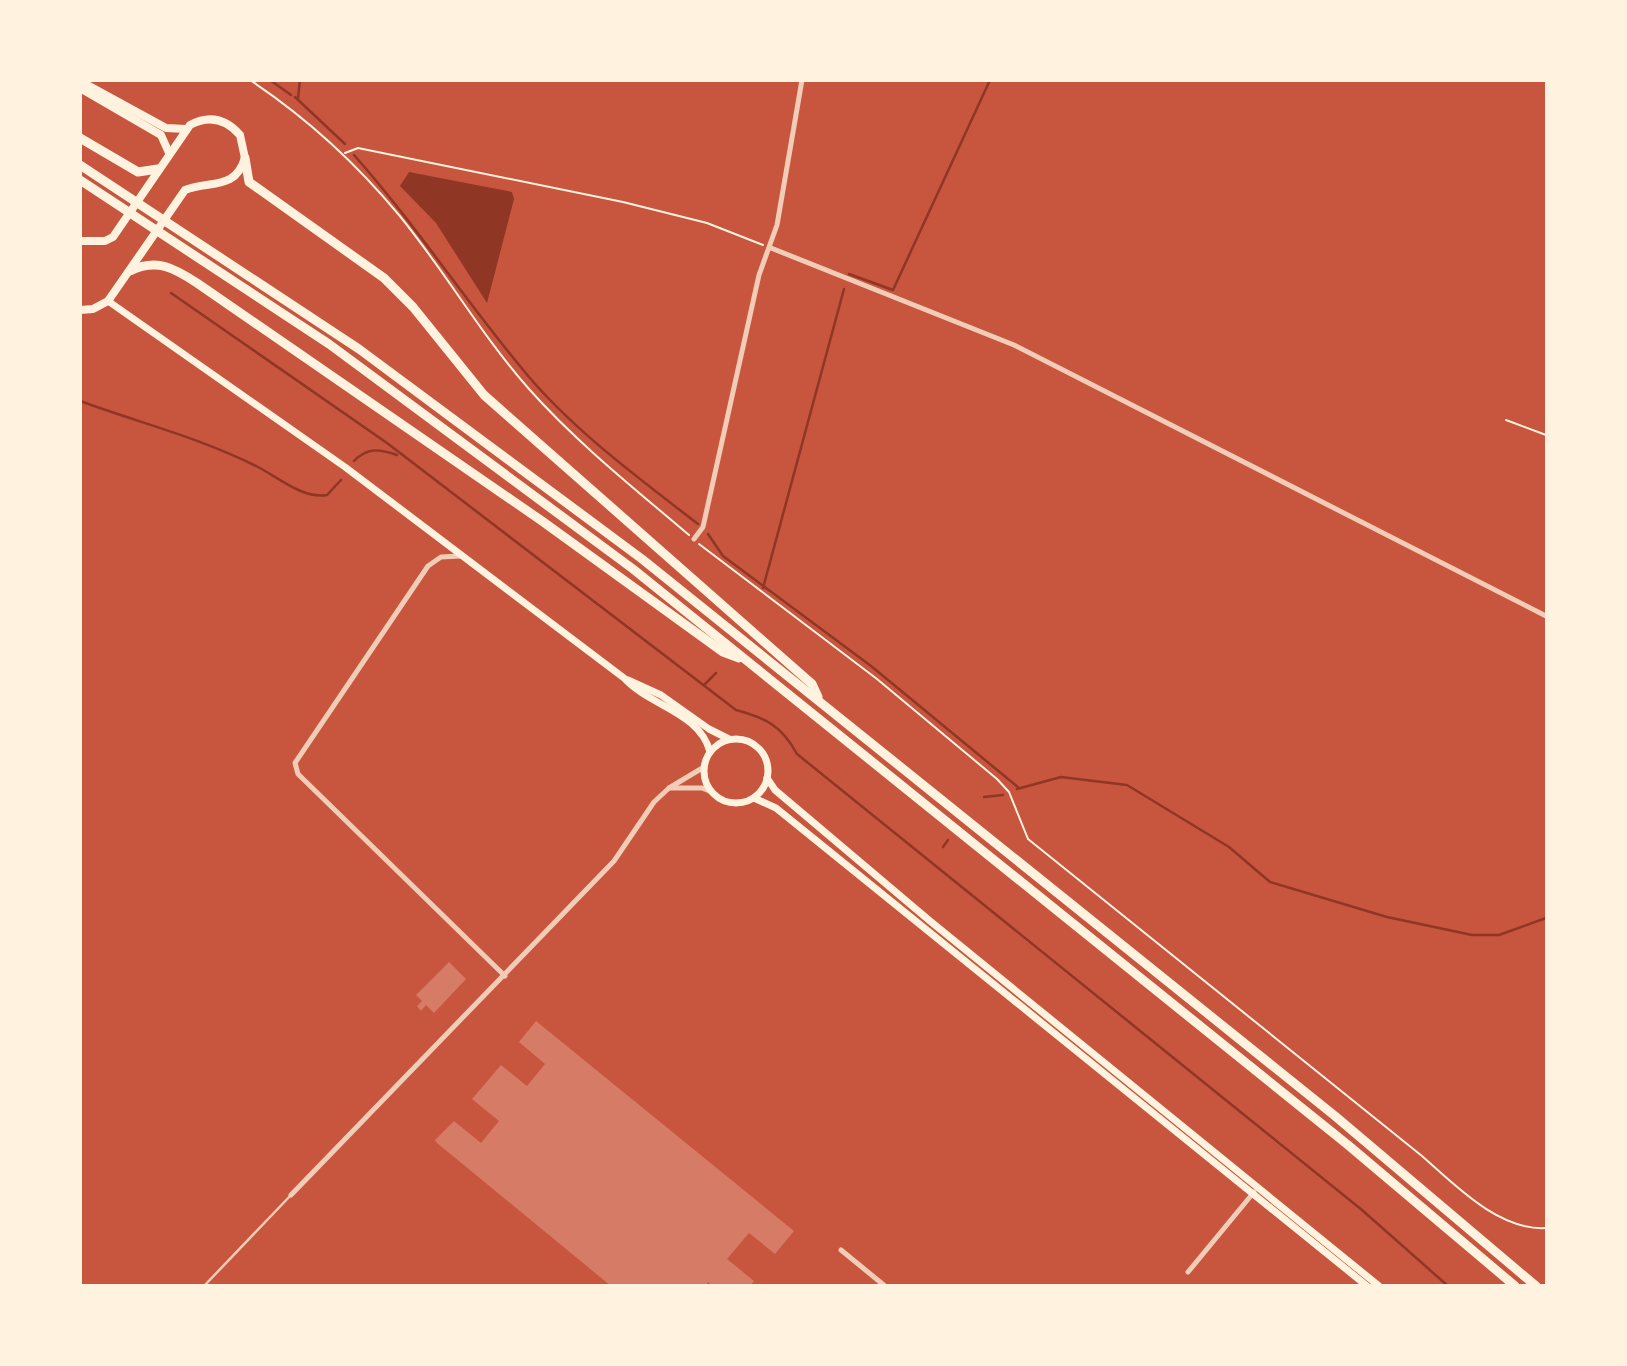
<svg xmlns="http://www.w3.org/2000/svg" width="1627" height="1366" font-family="'Open Sans',sans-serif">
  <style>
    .water { fill: #8f3625 }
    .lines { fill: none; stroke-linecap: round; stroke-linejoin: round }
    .stream { stroke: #8f3625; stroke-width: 2.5 }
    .building { fill: #d67c66 }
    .path { stroke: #fff3e0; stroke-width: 2 }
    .service { stroke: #f1ccb7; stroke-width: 2.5 }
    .minor { stroke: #f1ccb7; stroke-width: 5 }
    .secondary { stroke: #fff3e0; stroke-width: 7 }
    .trunk { stroke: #fff3e0; stroke-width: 8 }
    .motorway { stroke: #fff3e0; stroke-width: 9 }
  </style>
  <rect width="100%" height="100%" fill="#c8553d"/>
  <path class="water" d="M409 172 512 192 514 199 487 303 436 223 400 186Z"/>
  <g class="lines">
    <g class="stream">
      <path d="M270 80 291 95"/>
      <path d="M295 97 345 144"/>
      <path d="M298 98 300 80"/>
      <path d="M354 155C417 226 468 305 529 377 577 433 640 479 698 524"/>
      <path d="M849 274 893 290 990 80"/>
      <path d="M171 293 387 443 736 710C766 718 782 726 797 754L1362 1210 1448 1286"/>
      <path d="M80 401C140 423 201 438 258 467 279 478 303 499 327 495L341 480"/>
      <path d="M354 461C367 447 380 449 397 455"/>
      <path d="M708 534 723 556 871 666 1019 788"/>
      <path d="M763 588 844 289"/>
      <path d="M704 685 716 673"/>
      <path d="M1017 789 1061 777 1127 785 1229 847 1270 882 1387 917 1472 935H1499L1546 918"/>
      <path d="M984 797 1003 795"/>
      <path d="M943 847 948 840"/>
    </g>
  </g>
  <g class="building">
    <path d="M449 962 466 979 434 1013 426 1005 421 1011 417 1006 422 1001 416 995Z"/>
    <path d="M536 1021 794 1231 775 1254 749 1233 727 1259 754 1281 750 1286H712L708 1282 706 1286H611L437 1143 435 1140 454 1121 481 1143 499 1121 472 1099 501 1065 527 1086 545 1064 519 1042Z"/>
  </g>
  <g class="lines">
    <g class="path">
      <path d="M250 80C307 118 356 163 399 215 445 271 481 335 529 389 577 443 635 489 689 535"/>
      <path d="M345 153 358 148 623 202 707 223 763 245"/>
      <path d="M1506 420 1546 435"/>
      <path d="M699 544 877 679 997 779 1009 792 1028 839 1422 1156C1455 1185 1499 1231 1546 1228"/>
    </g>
    <path class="service" d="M204 1286 291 1195"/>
    <g class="minor">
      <path d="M771 248 1014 345 1546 616"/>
      <path d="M694 539 703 527 759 275 777 225 802 80"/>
      <path d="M461 556 441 557 428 566 295 763 298 774 505 976"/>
      <path d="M669 788H702L712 792"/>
      <path d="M291 1195 614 861 654 802 669 788 704 767"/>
      <path d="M841 1250 885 1286"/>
      <path d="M1188 1272 1254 1192"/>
    </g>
    <g class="secondary">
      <path d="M108 301 345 467 624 678C649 706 700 712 710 752"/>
      <path d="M628 680 661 695 709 729 729 739"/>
      <circle cx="736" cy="771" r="32"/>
      <path d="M767 778 775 790 930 921 1379 1286"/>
      <path d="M754 798 776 808 1367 1286"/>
    </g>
    <g class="trunk">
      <path d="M80 81 166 128 186 129"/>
      <path d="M80 88 161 135 169 153"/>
      <path d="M80 241H105L113 237 190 125C209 115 226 119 240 135L245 158C235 191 210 180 185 190L108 301 93 309 80 310"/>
    </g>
    <g class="motorway">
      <path d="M80 138 138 172 158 169"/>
      <path d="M245 158 249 182 384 278 413 307 484 395 812 684 818 697"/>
      <path d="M80 165 359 349 642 559 1335 1116 1536 1286"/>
      <path d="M80 180 329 344 633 569 1348 1145 1515 1286"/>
      <path d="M130 271C157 258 174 268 197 283L542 521 723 652 739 658"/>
    </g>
  </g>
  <rect width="1627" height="1366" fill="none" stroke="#fff3e0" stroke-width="164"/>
</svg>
